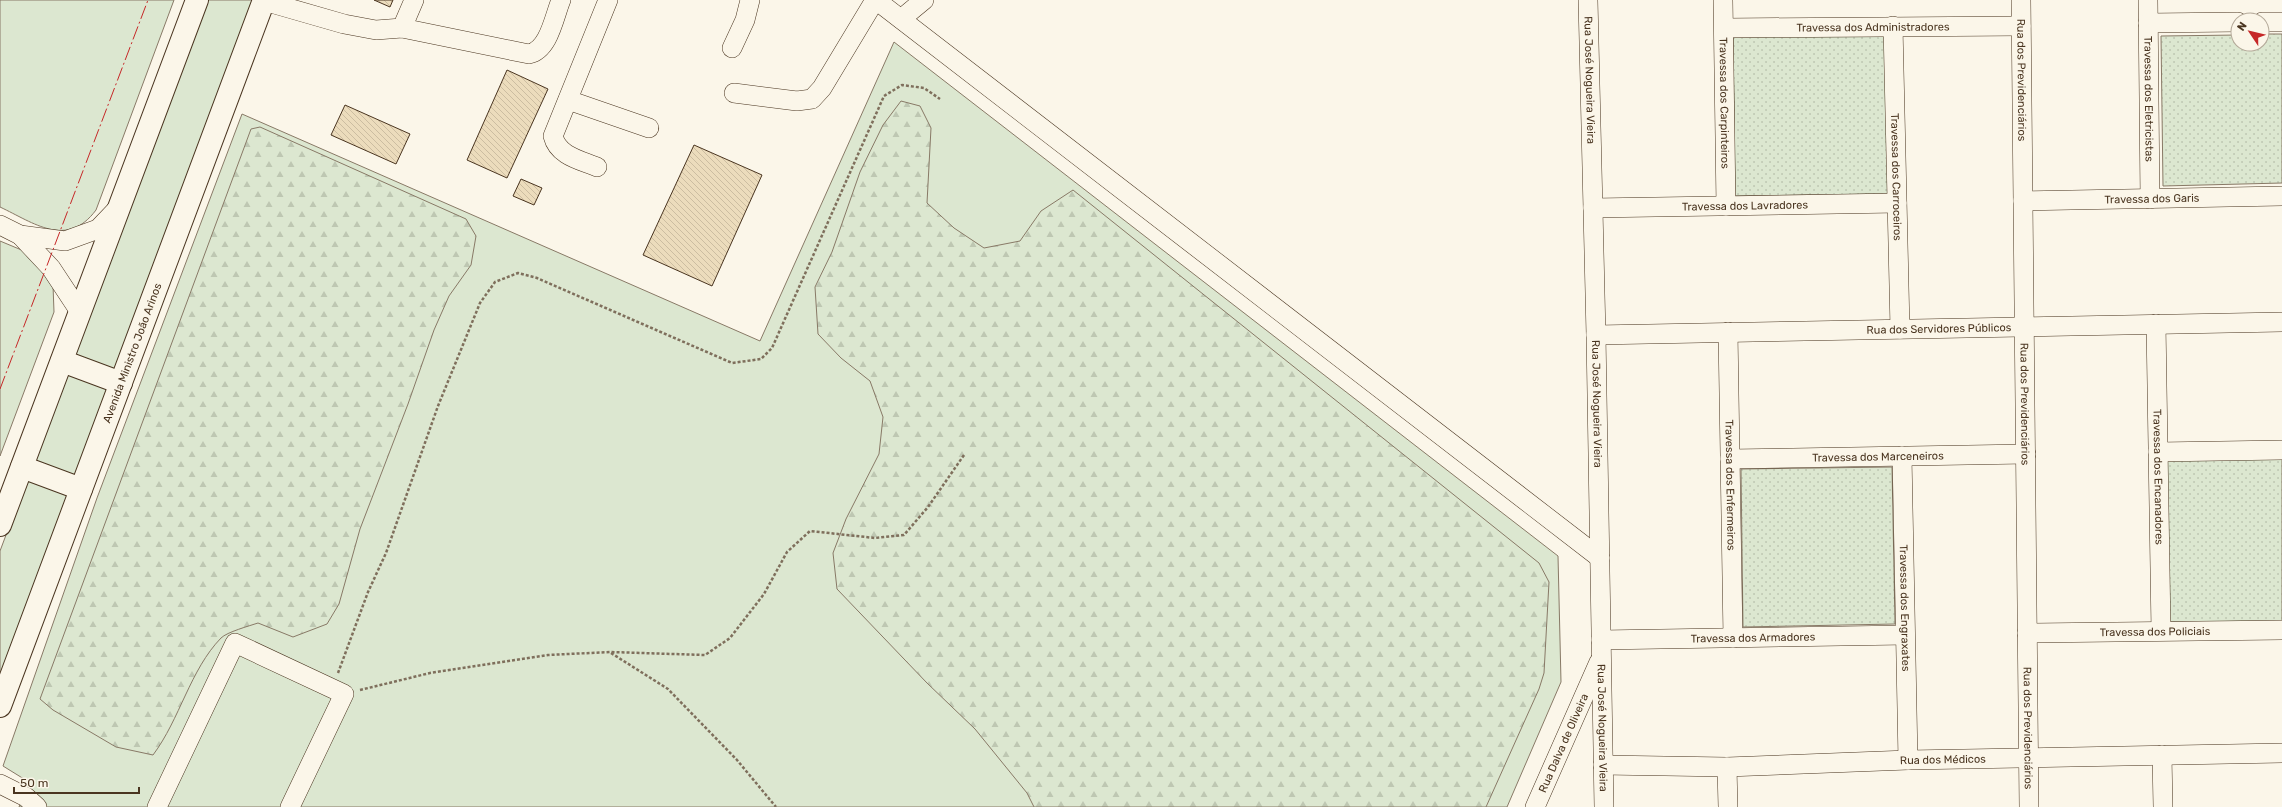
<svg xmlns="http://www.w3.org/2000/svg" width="2282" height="807" font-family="Rubik,sans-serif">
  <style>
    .green { fill: #dce7d0; stroke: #887966 }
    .forest { fill: url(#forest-firs); stroke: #887966 }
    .park { fill: url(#park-dots); stroke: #887966 }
    .building { fill: url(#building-back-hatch); stroke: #4a3520 }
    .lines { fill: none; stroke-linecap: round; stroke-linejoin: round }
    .minor-casing { stroke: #4a3520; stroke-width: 20 }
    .major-casing { stroke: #4a3520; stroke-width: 24 }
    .path { stroke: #7f6f5c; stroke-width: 2.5; stroke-dasharray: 3 2; stroke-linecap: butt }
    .minor { stroke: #fbf6e9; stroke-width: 19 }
    .major { stroke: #fbf6e9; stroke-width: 22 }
    .power { stroke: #c62828; stroke-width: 1; stroke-dasharray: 14 3 2 3; stroke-linecap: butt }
    .labels { text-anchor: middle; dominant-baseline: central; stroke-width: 3; stroke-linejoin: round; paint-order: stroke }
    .street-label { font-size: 11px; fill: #4a3520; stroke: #fbf6e9 }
  </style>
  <defs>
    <pattern id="forest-firs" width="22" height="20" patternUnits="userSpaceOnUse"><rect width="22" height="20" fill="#dce7d0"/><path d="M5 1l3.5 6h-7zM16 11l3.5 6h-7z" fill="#bec7b2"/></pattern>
    <pattern id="park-dots" width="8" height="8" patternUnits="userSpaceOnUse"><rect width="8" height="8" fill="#dce7d0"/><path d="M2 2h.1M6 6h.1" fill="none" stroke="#bec7b2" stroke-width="1.8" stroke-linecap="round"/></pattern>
    <pattern id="building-back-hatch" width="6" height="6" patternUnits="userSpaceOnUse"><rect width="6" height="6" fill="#ecdcbc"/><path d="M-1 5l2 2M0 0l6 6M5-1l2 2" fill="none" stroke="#ccbda1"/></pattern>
  </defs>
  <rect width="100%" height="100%" fill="#fbf6e9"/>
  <g class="green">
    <path d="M0 0H174L96 210C67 249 34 223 0 207Z"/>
    <path d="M207 0H255L0 687V551Z"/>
    <path d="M894 42 1558 556 1561 682 1507 807H19L26 789 24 779 3 766 97 498 242 114 760 341Z"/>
    <path d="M0 241 24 251 53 285 54 312 0 456Z"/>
  </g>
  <g class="forest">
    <path d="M901 101 920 106 931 128 927 203 954 228 984 248 1020 241 1041 211 1073 190 1539 563 1549 582 1544 673 1539 689 1486 807H1034L1027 793 975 729 927 683 837 589 833 553 846 519 879 454 883 417 870 381 841 358 818 334 815 287 832 252 860 172 883 125Z"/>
    <path d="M260 127 466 219 476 236 471 265 449 296 434 330 408 404 360 529 339 604 327 624 293 637 258 623C249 626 227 632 221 638 190 670 180 719 153 755L116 747 53 710 40 699 251 129Z"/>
  </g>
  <g class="park">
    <path d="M2262 34H2282V183L2163 186 2161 36 2238 35V44H2262Z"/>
    <path d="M1885 35 1888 194 1735 196 1733 37Z"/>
    <path d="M2282 458V621L2169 622 2166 460Z"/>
    <path d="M1892 467 1895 624 1743 627 1741 469Z"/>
  </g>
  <g class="building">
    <path d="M374 0H393L390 7Z"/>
    <path d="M507 70 548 89 507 178 467 160Z"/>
    <path d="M345 105 410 134 396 164 331 135Z"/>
    <path d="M694 145 762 175 712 286 643 255Z"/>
    <path d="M521 179 542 188 534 205 513 196Z"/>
  </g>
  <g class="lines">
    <defs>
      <g id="minor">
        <path d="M876 0 1600 558"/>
        <path id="s1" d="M1588 0 1596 335 1604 807"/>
        <path id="s2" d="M1723 0 1726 206"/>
        <path id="s3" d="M2021 0 2029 807"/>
        <path id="s4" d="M2148 0 2150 199"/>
        <path d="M264 1 344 24 376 30 402 28 529 54C549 50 554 17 561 0"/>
        <path d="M901 19 924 0"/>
        <path d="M2262 22H2282"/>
        <path d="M2148 23 2238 22"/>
        <path id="s5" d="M1893 26 1900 329"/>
        <path d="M402 28 414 0"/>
        <path id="s6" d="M1724 28 2021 26"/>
        <path d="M732 48 745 20 750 0"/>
        <path d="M734 93 797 101 812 99 822 88 875 0"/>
        <path d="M568 100 649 128"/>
        <path d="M597 167C580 160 558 156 553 136L608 0"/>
        <path id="s7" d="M2023 201 2282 196"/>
        <path id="s8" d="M1593 208 1897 203"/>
        <path d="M0 225 20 235 65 241 98 229 118 208"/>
        <path d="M20 235 51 268 80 312"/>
        <path id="s9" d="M2156 324 2161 630"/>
        <path id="s10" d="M1728 332 1733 638"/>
        <path id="s11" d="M1596 335 2282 322"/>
        <path d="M2158 452 2282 450"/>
        <path id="s12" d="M1902 456 1908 760"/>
        <path id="s13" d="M1730 459 2026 454"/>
        <path id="s14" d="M2027 633 2282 630"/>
        <path id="s15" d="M1601 640 1905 635"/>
        <path d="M2162 755 2163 807"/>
        <path id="s16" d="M1603 765 1727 767 1908 760 2282 753"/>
        <path d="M1727 767 1728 807"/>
        <path d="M0 784 26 797 37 807"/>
        <path d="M157 807 235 643 344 694 290 807"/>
        <path id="s17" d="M1535 807 1599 662"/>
      </g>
      <g id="major">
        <path d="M62 361 121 383"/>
        <path d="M22 467 81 489"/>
        <path d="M0 525 197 0"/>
        <path id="s18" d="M0 706 264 0"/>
      </g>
    </defs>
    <use href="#minor" class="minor-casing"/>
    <use href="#major" class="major-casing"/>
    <g class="path">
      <path d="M611 653 668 689 737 760 776 807"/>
      <path d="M338 673 368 592 386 553 438 406 480 303 495 282 518 273 537 278 732 363 761 359 772 348 884 96 902 85 924 88 940 99"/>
      <path d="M360 690 430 673 548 655 610 652 705 655 730 638 764 594 787 552 810 531 875 538 904 535 928 507 964 455"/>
    </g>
    <use href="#minor" class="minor"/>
    <use href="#major" class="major"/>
    <path class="power" d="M0 389 148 0"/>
  </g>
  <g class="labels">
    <g class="street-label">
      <text stroke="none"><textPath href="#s6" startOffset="149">Travessa dos Administradores</textPath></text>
      <text stroke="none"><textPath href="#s1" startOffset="80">Rua José Nogueira Vieira</textPath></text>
      <text stroke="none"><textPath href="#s3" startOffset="80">Rua dos Previdenciários</textPath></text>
      <text stroke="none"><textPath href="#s4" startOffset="99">Travessa dos Eletricistas</textPath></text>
      <text stroke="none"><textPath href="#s2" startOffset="103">Travessa dos Carpinteiros</textPath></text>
      <text stroke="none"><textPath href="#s5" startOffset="151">Travessa dos Carroceiros</textPath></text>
      <text stroke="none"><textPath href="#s7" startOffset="129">Travessa dos Garis</textPath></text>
      <text stroke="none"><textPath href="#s8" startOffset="152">Travessa dos Lavradores</textPath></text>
      <text stroke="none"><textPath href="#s11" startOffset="343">Rua dos Servidores Públicos</textPath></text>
      <text stroke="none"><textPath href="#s18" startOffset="377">Avenida Ministro João Arinos</textPath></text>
      <text stroke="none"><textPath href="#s1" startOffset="404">Rua José Nogueira Vieira</textPath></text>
      <text stroke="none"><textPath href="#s3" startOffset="404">Rua dos Previdenciários</textPath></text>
      <text stroke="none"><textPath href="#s13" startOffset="148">Travessa dos Marceneiros</textPath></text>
      <text stroke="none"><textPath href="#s9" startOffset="153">Travessa dos Encanadores</textPath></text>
      <text stroke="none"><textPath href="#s10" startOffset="153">Travessa dos Enfermeiros</textPath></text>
      <text stroke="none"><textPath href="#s12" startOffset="152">Travessa dos Engraxates</textPath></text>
      <text stroke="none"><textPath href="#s14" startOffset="128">Travessa dos Policiais</textPath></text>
      <text stroke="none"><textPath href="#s15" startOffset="152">Travessa dos Armadores</textPath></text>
      <text stroke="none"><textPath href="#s1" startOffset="728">Rua José Nogueira Vieira</textPath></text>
      <text stroke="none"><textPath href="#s3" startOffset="728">Rua dos Previdenciários</textPath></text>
      <text stroke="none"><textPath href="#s17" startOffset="70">Rua Dalva de Oliveira</textPath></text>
      <text stroke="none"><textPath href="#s16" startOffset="340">Rua dos Médicos</textPath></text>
    </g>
  </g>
  <g transform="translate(2250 32) rotate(305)"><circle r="19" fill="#fbf6e9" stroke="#b4a999"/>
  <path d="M0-3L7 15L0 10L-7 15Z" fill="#c62828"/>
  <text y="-6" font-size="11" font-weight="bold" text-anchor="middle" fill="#4a3520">N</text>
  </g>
  <path d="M14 787v6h125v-6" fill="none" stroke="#4a3520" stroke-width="2"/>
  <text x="20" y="787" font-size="12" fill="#4a3520" stroke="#fbf6e9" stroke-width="3" paint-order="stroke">50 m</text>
</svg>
